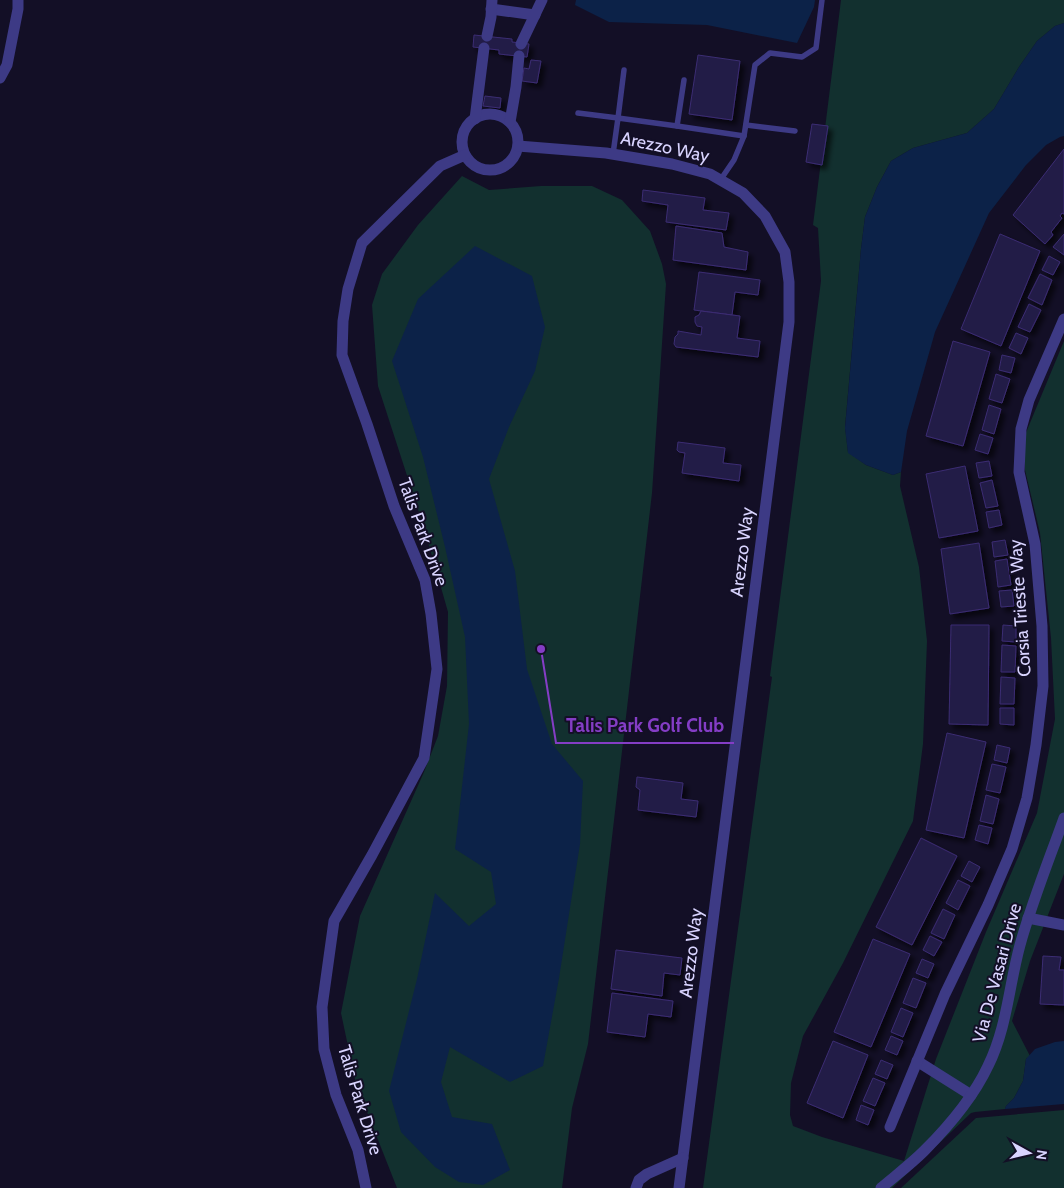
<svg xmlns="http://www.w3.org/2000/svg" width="1064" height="1188" font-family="Cabin,sans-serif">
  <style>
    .green { fill: #12302f }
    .water { fill: #0c2248 }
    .building { fill: #241b47; stroke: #3b2d73; filter: url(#shadow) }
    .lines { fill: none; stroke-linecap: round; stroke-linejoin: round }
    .service { stroke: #3d3a85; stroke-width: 5.5 }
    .minor { stroke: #3d3a85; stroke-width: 11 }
    .labels { text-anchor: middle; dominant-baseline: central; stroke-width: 4; stroke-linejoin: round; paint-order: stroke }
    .street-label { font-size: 18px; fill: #d9d4ff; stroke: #130f26 }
    .leader { fill: none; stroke: #843dc5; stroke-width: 2 }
    .callout-dot { fill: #843dc5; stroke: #130f26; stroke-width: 2 }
    .callout-label { font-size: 19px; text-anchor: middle; font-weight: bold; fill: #843dc5; stroke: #130f26; stroke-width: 4; stroke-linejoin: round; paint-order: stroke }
  </style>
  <defs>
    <filter id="shadow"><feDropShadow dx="4.5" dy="4.5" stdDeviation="2.5" flood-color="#0009"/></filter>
  </defs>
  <rect width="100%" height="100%" fill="#130f26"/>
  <g class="green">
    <path d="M841 0H1064V23L1055 26 1037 41 1019 67 994 109 967 133 913 148 891 161 877 187 865 217 861 249 845 427 848 452 866 465 893 475 901 472 900 486 919 567 927 641 923 744 913 821 843 963 803 1036 791 1083 790 1115 793 1126 822 1137 904 1161 936 1059 986 932 1037 813 1055 719 1051 638 1040 533 1025 470V435L1064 341V874L1030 961 1012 1021 1030 1056 1026 1059 1023 1081 1014 1098 1006 1106 1005 1109 975 1112 971 1113 892 1188H703L772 677 770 676 821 281 818 228 813 225Z"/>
    <path d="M462 176 489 190 541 186H592L622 200 650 231 662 264 666 284 652 493 588 1044 572 1108 562 1188H397L356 1084 341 1013 360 916 424 772 438 736 447 686 448 612 424 528 378 386 372 305 382 274 418 225Z"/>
    <path d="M1064 1110V1188H901L976 1118Z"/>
  </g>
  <g class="water">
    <path d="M576 0H815L814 7 797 43 707 25 609 22 575 5Z"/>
    <path d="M1064 23V136L1060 137 1046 145 1026 165 989 213 935 332 907 431 901 472 893 475 866 465 848 453 845 428 861 249 865 217 877 187 891 161 913 148 967 133 994 109 1019 67 1037 41 1055 26Z"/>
    <path d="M475 246 532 276 545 327 535 371 509 427 489 479 515 571 527 669 552 744 583 781 580 844 559 978 543 1066 510 1082 450 1047 441 1082 452 1117 492 1124 510 1170 483 1185 459 1182 435 1167 401 1132 389 1091 417 979 435 893 469 926 496 904 491 872 455 849 469 724 465 637 445 547 423 457 392 361 418 299Z"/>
    <path d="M1064 1041V1104L1005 1109 1006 1106 1014 1098 1023 1081 1026 1059 1035 1049 1055 1042Z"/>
  </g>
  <g class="building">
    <path d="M474 35 512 39V42L529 44 527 57 499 54V50L473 47Z"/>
    <path d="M698 55 740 61 732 120 689 114Z"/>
    <path d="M531 60 541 61 537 83 522 81 524 68 529 69Z"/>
    <path d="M485 96 501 98 500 108 483 106Z"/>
    <path d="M812 124 828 126 822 165 806 162Z"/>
    <path d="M1064 149V214L1062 213 1060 216 1062 218 1051 232 1053 235 1045 244 1013 215Z"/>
    <path d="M643 190 705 198 703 210 729 213 726 230 666 222 668 205 642 201Z"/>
    <path d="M676 226 722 233 724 247 748 252 746 270 673 260Z"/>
    <path d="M1000 234 1040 251 1001 346 961 329Z"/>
    <path d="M1064 234V255L1053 247Z"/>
    <path d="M1049 256 1060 262 1053 275 1042 270Z"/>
    <path d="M699 272 760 280 758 295 735 292 732 315 694 310Z"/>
    <path d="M1040 274 1052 280 1042 305 1028 298Z"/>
    <path d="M1029 304 1041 310 1030 332 1018 327Z"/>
    <path d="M701 311 740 316 737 338 760 341 758 357 676 347 674 344 675 337 678 334V331L701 335 702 327 697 326 695 322V317L699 315Z"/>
    <path d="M1016 333 1028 338 1021 354 1009 348Z"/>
    <path d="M953 341 990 352 963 446 926 436Z"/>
    <path d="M1002 355 1015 358 1011 373 999 370Z"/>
    <path d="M996 374 1010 379 1002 403 989 399Z"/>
    <path d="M989 405 1001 409 994 434 982 430Z"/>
    <path d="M980 434 993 438 988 454 975 450Z"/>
    <path d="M678 442 725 448 723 463 741 465 739 481 682 473 685 453 679 452 677 450Z"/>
    <path d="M989 461 992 476 979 478 976 463Z"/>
    <path d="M965 466 978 531 939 538 926 474Z"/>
    <path d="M992 480 998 506 986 508 980 483Z"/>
    <path d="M999 510 1002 525 989 528 986 512Z"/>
    <path d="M1005 540 1008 555 994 557 992 542Z"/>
    <path d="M979 543 989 608 950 614 941 549Z"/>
    <path d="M1007 559 1011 585 998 587 995 561Z"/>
    <path d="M1012 590 1014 606 1001 607 999 591Z"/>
    <path d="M951 625H989L988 725 949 724Z"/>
    <path d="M1003 625 1016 626V642L1002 641Z"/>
    <path d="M1002 645 1016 646 1015 672H1001Z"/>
    <path d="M1001 677 1015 678 1014 704H1000Z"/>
    <path d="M1000 708H1014V725L1000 724Z"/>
    <path d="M947 733 986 742 964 838 926 830Z"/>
    <path d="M997 745 1010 748 1007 763 994 760Z"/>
    <path d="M992 764 1006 767 1000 793 986 790Z"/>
    <path d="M637 777 683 783 681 799 698 801 696 817 638 810 640 790 636 787Z"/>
    <path d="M986 795 999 799 993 824 980 821Z"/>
    <path d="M979 825 992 828 988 844 975 840Z"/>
    <path d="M921 838 957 856 912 945 876 927Z"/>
    <path d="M969 861 980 867 972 882 961 876Z"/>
    <path d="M958 880 970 886 958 910 946 903Z"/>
    <path d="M943 909 955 915 944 939 931 933Z"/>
    <path d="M930 936 942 942 934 956 923 950Z"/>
    <path d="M873 939 910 954 871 1047 834 1032Z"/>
    <path d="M616 950 682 958 680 975 664 973 662 996 611 989Z"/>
    <path d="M1043 956 1061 957 1059 970H1064V1005L1040 1004Z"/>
    <path d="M922 959 934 964 928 978 916 973Z"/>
    <path d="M913 978 926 983 916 1008 903 1003Z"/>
    <path d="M612 993 673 1001 671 1017 648 1014 645 1037 607 1032Z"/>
    <path d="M901 1008 913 1013 903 1037 891 1032Z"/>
    <path d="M891 1036 903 1041 897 1055 885 1050Z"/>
    <path d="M833 1041 868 1055 843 1118 807 1103Z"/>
    <path d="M881 1060 893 1065 887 1079 875 1074Z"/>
    <path d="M873 1078 885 1083 875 1106 863 1101Z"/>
    <path d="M861 1105 874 1110 868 1125 856 1120Z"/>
  </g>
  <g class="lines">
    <g class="service">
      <path d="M578 113 618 118 624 70"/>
      <path d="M746 125 795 131"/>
      <path d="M677 126 684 80"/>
      <path d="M744 136 755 65 770 53 802 57 816 48 822 0"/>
      <path d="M613 154 618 118 677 126 744 136 734 160 721 179"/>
    </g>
    <g class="minor">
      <path d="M491 9 535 15"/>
      <path d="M487 36 491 17 492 0"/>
      <path d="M521 44 542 0"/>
      <path d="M0 78 7 65 18 9V0"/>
      <circle cx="490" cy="142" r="28"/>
      <path d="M475 119 484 48"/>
      <path d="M510 122 516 87 519 56"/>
      <path d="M518 146 606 153 672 164 710 174 743 193 765 216 785 252 789 282V322L679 1188"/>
      <path d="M1028 918 1064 925"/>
      <path d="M917 1061 971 1095"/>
      <path d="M890 1127 945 994 988 905 1012 849 1027 798 1036 745 1043 686 1042 626 1035 544 1019 472 1021 429 1029 400 1064 319"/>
      <path d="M366 1188 358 1150 336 1095 324 1049 322 1007 334 921 372 855 424 758 437 669 431 614 425 580 394 506 367 424 342 355 343 321 348 289 362 243 440 166 465 155"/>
      <path d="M636 1188 639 1180 647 1174 683 1158"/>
      <path d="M881 1188C895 1176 911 1164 924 1151 949 1126 973 1098 988 1066 1007 1028 1009 985 1020 945 1032 902 1049 860 1064 818"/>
    </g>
  </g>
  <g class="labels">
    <g class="street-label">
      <text transform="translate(665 147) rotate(12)">Arezzo Way</text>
      <text transform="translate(423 532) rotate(70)">Talis Park Drive</text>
      <text transform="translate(742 552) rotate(-83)">Arezzo Way</text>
      <text transform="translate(1020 608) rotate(-94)">Corsia Trieste Way</text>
      <text transform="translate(691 953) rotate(-83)">Arezzo Way</text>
      <text transform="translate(997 973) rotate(-75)">Via De Vasari Drive</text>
      <text transform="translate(360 1100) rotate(73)">Talis Park Drive</text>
    </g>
  </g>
  <path class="leader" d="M541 649L556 743H734"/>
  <circle class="callout-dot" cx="541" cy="649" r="5"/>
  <g class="callout-label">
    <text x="645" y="732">Talis Park Golf Club</text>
  </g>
  <g transform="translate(1029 1153) rotate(98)" stroke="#130f26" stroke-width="4" paint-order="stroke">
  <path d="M0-4L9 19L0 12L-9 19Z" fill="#d9d4ff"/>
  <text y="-8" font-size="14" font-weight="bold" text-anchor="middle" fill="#d9d4ff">N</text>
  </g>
</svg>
